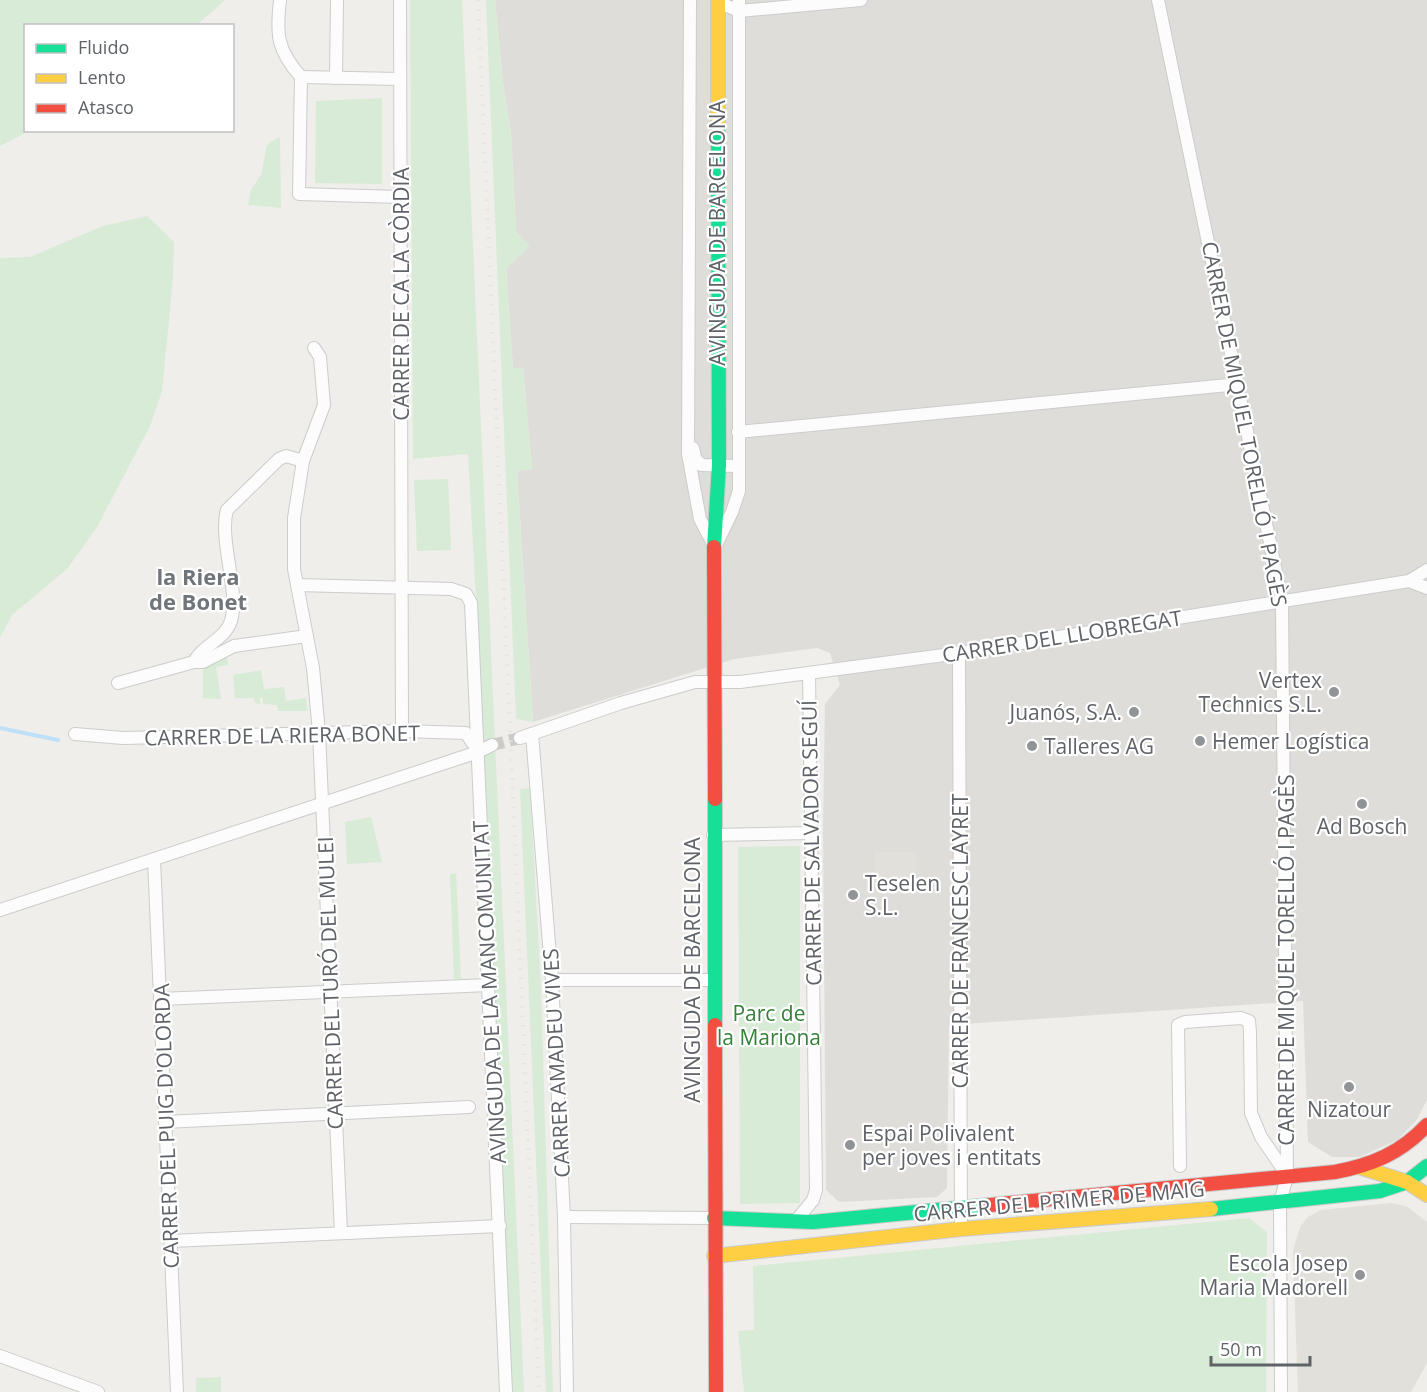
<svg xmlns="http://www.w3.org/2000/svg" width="1427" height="1392" font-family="'Open Sans',sans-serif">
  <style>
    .industrial { fill: #dfddda }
    .education { fill: #e2e0da }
    .green { fill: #d8ebd6 }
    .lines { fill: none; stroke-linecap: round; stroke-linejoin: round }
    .stream { stroke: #bfe0f9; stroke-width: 4 }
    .street-tunnel { stroke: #cbcbca; stroke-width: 12; stroke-dasharray: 12 6; stroke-linecap: butt }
    .street-casing { stroke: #cbcccc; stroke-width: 14 }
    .fast-casing { stroke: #cacacb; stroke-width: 16 }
    .slow-casing { stroke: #cacacb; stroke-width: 16 }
    .jam-casing { stroke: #cacacb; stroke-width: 16 }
    .street { stroke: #fdfcfc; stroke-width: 12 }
    .fast { stroke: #16e098; stroke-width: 14 }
    .slow { stroke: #ffcf43; stroke-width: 14 }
    .jam { stroke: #f24e42; stroke-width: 14 }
    .rail { stroke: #e4e4e4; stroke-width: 4; stroke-dasharray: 1.5 8; stroke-linecap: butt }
    .poi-dot { fill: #919496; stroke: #fff; stroke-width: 2 }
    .labels { text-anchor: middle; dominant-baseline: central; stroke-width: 4.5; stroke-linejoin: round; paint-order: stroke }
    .street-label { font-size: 21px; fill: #5f6368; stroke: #fff }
    .poi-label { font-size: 21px; fill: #5f6368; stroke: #fff; text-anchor: start }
    .park-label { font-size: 21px; fill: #348238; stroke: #fff }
    .neighbourhood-label { font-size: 22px; font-weight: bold; fill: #70757a; stroke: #fff }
  </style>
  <rect width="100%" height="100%" fill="#efeeea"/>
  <path class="industrial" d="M495 0H1427V1100L1416 1121 1397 1140 1360 1157H1332L1308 1142 1303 1001 949 1025 947 1188 937 1197 839 1202 826 1190 823 831 825 704 840 685 830 653 817 648 734 659 533 722 517 471 532 469 523 368H513L506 269 516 231 511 133 503 83Z"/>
  <g class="education">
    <path d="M874 852H916V894L874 895Z"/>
    <path d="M1391 1203 1406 1206 1427 1222V1363L1411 1392H1298L1293 1251 1300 1227 1308 1217 1321 1210Z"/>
  </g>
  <g class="green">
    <path d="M0 0H225L197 25 26 26V130L29 131 0 146Z"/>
    <path d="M410 0H462L524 1392H512L485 763 468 454 413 459Z"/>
    <path d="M486 0H495L503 83 511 133 516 231 530 246 506 269 513 368H523L532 469 517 471 533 722 516 719Z"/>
    <path d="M382 98V184L315 183 316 101Z"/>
    <path d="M280 137 281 208 248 205 251 190 262 173 266 147 270 142Z"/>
    <path d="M147 216 174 242 173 278 162 391 150 426 97 527 67 569 12 615 0 637V258L30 257 103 226Z"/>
    <path d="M448 479 451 550 417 551 414 480Z"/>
    <path d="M227 656 228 665 216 667 221 699 203 698V668Z"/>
    <path d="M261 670 264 689 284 687 286 701 306 698 308 711H278L277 705 263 704V698H260V704L255 703 254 698H235L233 675Z"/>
    <path d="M530 788 541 987 553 1392H546L520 789Z"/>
    <path d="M371 817 382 862 347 864 345 822Z"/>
    <path d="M800 846V1203L740 1204 738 847Z"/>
    <path d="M456 873 461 979H454L450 874Z"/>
    <path d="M1249 1218 1267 1232 1266 1392H744L738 1331 754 1330 753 1266Z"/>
    <path d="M221 1377V1392H196V1378Z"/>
  </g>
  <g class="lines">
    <path class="stream" d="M0 728 58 740"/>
    <path class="street-tunnel" d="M492 745 520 738"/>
    <defs>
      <g id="street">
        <path d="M280 0C276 35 277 50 301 77"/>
        <path d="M400 0 402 731"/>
        <path d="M690 0 688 454 700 519 713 544"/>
        <path d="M1158 0 1282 601 1287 1176 1280 1203 1281 1392"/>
        <path d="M718 2 739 11 861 0"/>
        <path d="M301 77 299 194 400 197"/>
        <path d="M301 77 399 79"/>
        <path d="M336 78 337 0"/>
        <path d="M314 348 320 357 324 405 303 461 294 518V569L313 668 319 732 341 1233"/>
        <path d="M738 432 1239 384"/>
        <path d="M693 448 695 458 701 465 738 466"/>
        <path d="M718 541 732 512 739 491V0"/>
        <path d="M1409 581 1427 588"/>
        <path d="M297 585 451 589 466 594 471 603 506 1392"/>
        <path d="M959 653 961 1229"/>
        <path d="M194 662C203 644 228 639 232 617 238 586 219 539 227 510L279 459 286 456 303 461"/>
        <path d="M118 683 194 662H203L234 646 307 636"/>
        <path d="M75 734 123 738 402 731 466 733 478 751"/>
        <path d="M532 734 552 980 564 1217 567 1392"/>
        <path d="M520 738 621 703 695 682H740L959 653 1409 581 1427 570"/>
        <path d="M713 835 811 833"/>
        <path d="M154 859 177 1392"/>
        <path d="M0 910 478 752 492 745"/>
        <path d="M552 980H714"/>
        <path d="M160 999 489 985"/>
        <path d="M165 1122 469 1107"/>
        <path d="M1180 1166 1178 1025 1185 1022 1241 1018 1249 1021 1250 1032 1251 1113 1261 1137 1287 1175"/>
        <path d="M564 1217 714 1218"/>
        <path d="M795 1222 813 1200 816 1190 809 673"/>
        <path d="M171 1241 500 1226"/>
        <path d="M0 1356 98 1392"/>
      </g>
      <g id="fast">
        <path d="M714 547 719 465 718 125"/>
        <path d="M715 799V1025"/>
        <path d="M1211 1209 1380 1191 1407 1182 1427 1166"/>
        <path d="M714 1218 813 1222 990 1205"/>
      </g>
      <g id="slow">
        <path d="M718 0V125"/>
        <path d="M1359 1167 1407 1182 1427 1195"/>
        <path d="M714 1256 961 1229 1211 1209"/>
      </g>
      <g id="jam">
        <path d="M714 547 715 799"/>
        <path d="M715 1025 716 1392"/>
        <path d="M990 1205 1335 1172C1372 1165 1401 1153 1427 1125"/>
      </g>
    </defs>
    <use href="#street" class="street-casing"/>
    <use href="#fast" class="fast-casing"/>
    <use href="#slow" class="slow-casing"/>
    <use href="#jam" class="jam-casing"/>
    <use href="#street" class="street"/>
    <use href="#fast" class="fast"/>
    <use href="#slow" class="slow"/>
    <use href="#jam" class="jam"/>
    <path class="rail" d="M478 0 539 1392"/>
  </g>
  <g class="poi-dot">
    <circle cx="1334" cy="692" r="6"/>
    <circle cx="1134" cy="712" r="6"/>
    <circle cx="1200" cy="741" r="6"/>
    <circle cx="1032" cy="746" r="6"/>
    <circle cx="1362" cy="804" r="6"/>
    <circle cx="853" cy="895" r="6"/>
    <circle cx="1349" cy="1087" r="6"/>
    <circle cx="850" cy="1145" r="6"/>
    <circle cx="1360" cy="1275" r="6"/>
  </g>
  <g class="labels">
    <g class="street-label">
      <text transform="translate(717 233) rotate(-90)">AVINGUDA DE BARCELONA</text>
      <text transform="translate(401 294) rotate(-90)">CARRER DE CA LA CÒRDIA</text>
      <text transform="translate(1245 424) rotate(79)">CARRER DE MIQUEL TORELLÓ I PAGÈS</text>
      <text transform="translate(1062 636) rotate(-9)">CARRER DEL LLOBREGAT</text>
      <text transform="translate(282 735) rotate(-1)">CARRER DE LA RIERA BONET</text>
      <text transform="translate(811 843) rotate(-91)">CARRER DE SALVADOR SEGUÍ</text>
      <text transform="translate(960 941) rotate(-90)">CARRER DE FRANCESC LAYRET</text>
      <text transform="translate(1286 960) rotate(-90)">CARRER DE MIQUEL TORELLÓ I PAGÈS</text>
      <text transform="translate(692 970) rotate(-90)">AVINGUDA DE BARCELONA</text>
      <text transform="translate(330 983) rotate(-92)">CARRER DEL TURÓ DEL MULEI</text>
      <text transform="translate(489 992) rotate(-93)">AVINGUDA DE LA MANCOMUNITAT</text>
      <text transform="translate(556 1063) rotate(-93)">CARRER AMADEU VIVES</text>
      <text transform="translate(166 1126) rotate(-92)">CARRER DEL PUIG D'OLORDA</text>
      <text transform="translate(1059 1201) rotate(-5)">CARRER DEL PRIMER DE MAIG</text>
    </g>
    <g class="poi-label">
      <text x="1322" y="680" text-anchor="end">Vertex<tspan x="1322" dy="24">Technics S.L.</tspan></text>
      <text x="1122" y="712" text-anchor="end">Juanós, S.A.</text>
      <text x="1212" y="741">Hemer Logística</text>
      <text x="1044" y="746">Talleres AG</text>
      <text x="1362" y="826" text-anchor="middle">Ad Bosch</text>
      <text x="865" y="883">Teselen<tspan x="865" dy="24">S.L.</tspan></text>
      <text x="1349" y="1109" text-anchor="middle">Nizatour</text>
      <text x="862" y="1133">Espai Polivalent<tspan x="862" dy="24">per joves i entitats</tspan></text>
      <text x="1348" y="1263" text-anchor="end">Escola Josep<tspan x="1348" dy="24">Maria Madorell</tspan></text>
    </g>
    <g class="park-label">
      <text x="769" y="1013">Parc de<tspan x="769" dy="24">la Mariona</tspan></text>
    </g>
    <g class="neighbourhood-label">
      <text x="198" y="576">la Riera<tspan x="198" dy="25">de Bonet</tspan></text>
    </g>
  </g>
  <rect x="24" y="24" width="210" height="108" fill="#ffffff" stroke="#bfc1c3" stroke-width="1.5"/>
  <rect x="36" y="44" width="30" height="9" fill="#16e098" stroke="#bfc1c3" stroke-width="1.5"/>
  <text x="78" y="54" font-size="18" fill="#5f6368">Fluido</text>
  <rect x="36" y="74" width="30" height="9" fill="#ffcf43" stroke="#bfc1c3" stroke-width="1.5"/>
  <text x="78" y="84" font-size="18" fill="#5f6368">Lento</text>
  <rect x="36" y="104" width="30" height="9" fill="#f24e42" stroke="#bfc1c3" stroke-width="1.5"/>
  <text x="78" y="114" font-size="18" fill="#5f6368">Atasco</text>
  <path d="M1211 1356v9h99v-9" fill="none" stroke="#5f6368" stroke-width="3"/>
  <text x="1220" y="1356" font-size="18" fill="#5f6368" stroke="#ffffff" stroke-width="4.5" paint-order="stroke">50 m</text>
</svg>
